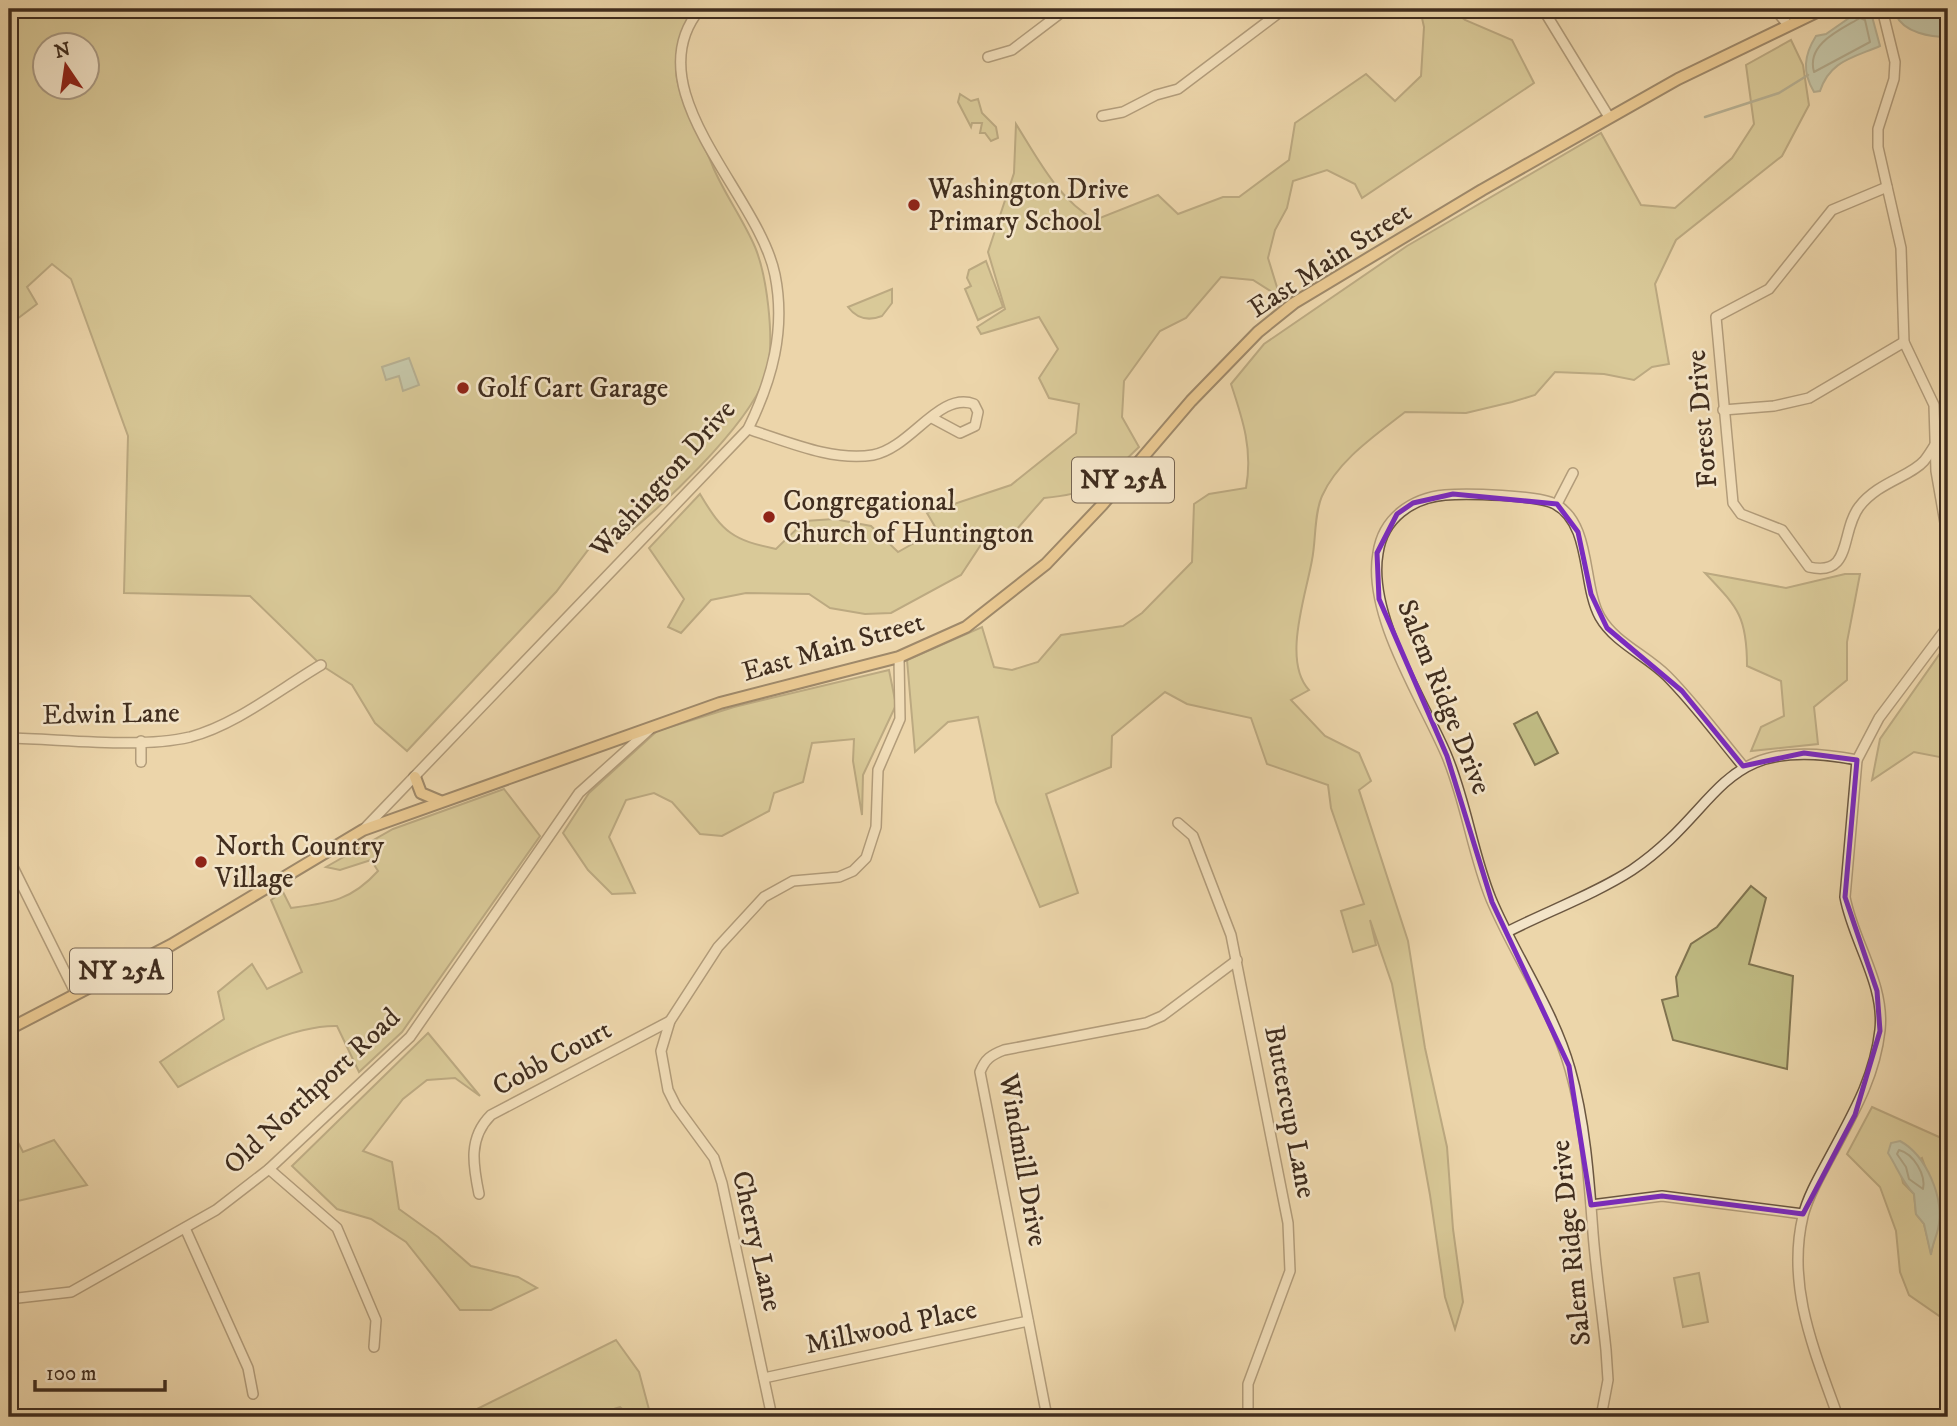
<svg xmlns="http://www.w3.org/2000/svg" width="1957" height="1426" font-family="'IM FELL DW Pica',serif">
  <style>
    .green { fill: #c0bb83; stroke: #807450; stroke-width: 2; fill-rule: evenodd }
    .water { fill: #99b9ab; stroke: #758173; stroke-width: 2 }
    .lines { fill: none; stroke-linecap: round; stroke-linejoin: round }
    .shore { stroke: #6c7364; stroke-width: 2 }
    .stream { stroke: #758173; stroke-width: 2.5 }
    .minor-casing { stroke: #6b5741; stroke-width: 12 }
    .major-casing { stroke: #402d1e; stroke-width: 14 }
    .minor { stroke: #f3e4c8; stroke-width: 9 }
    .major { stroke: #e6bb75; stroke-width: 10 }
    .marked { fill: none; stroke: #7b2cbf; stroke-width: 5; stroke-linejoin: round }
    .poi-dot { fill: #8f2418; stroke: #f3e4c8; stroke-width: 2.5 }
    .labels { text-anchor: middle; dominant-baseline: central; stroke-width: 5; stroke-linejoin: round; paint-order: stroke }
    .shield { fill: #f3e4c8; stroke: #766451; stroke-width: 2 }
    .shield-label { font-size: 26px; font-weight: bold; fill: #402d1e }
    .poi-label { font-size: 28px; fill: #402d1e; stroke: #f3e4c8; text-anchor: start }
    .street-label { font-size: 28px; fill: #402d1e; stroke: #f3e4c8 }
  </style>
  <rect width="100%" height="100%" fill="#ecd6aa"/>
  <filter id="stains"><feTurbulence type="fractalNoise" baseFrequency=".00286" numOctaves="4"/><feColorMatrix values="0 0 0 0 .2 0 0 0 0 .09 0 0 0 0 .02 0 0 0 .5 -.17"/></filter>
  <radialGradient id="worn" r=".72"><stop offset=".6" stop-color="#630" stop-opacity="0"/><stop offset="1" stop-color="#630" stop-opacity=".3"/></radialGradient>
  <g class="green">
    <path d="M9 9H700C694 22 676 54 676 68 675 94 703 141 713 167 725 195 743 219 755 247 767 276 774 336 768 367 758 420 652 516 609 549L602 544 601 533 556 592 407 751 375 723 352 685 321 665 250 596 124 593 128 436 71 279 52 264 27 287 37 304 9 325ZM46 46H88V88H46Z"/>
    <path d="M1420 9H1451L1465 20 1512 40 1534 83 1362 198 1355 184 1327 170 1293 181 1287 208 1275 230 1268 258 1280 297 1253 280 1221 277 1186 318 1160 331 1124 381 1122 417 1139 447C1101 483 1098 493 1044 498L1017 529 988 534 961 575 891 613 865 614 830 608 809 594 746 593 711 600 681 633 668 627 684 599 649 548 700 494C723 533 733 540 776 549L805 521 834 519 871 526 898 552 937 530 927 513 1011 485 1076 433 1079 404 1049 398 1039 378 1058 349 1039 317 981 334 977 327 1005 309 988 252 1014 173 1016 124C1038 159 1058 199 1095 220L1158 195 1178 214 1223 197H1239L1289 160 1295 123 1366 74 1395 101 1421 76 1424 27Z"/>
    <path d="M1791 40 1803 65 1809 105 1782 156 1676 240 1655 284 1669 364 1652 367 1634 380 1604 374 1555 372 1535 395 1512 402 1466 413 1405 412C1376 435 1338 460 1322 496 1314 514 1316 541 1312 560 1306 595 1282 661 1309 690L1291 700 1325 736 1359 753 1371 781 1359 790 1408 941 1425 1048 1447 1147 1453 1229 1463 1302 1455 1329 1445 1297 1430 1195 1392 984 1370 920 1376 945 1353 952 1341 911 1364 904 1331 808 1328 785 1267 764 1251 718 1187 704 1165 692 1112 736 1111 767 1046 794 1078 893 1040 907 996 802 978 717 948 722 915 752 907 660 982 627 994 667 1012 670 1038 662 1061 635 1123 626 1142 613 1192 562 1194 504 1209 494 1246 488C1253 450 1243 420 1231 384L1264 344 1407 246 1601 133 1641 205 1675 208 1732 158 1754 124 1746 65Z"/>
    <path d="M960 94 971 101 978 99 982 113 996 127 998 138 991 141 985 133H980L982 123H972L971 127 958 102Z"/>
    <path d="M986 261 1003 307 978 320 965 289 971 286 967 278 969 270Z"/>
    <path d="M892 289V303L882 316C869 321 857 319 848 307Z"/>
    <path d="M1705 573 1786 588 1845 574H1860L1847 642V680L1814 707 1818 744 1751 751 1761 727 1784 716 1781 681 1747 666C1747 616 1738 608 1705 573Z"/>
    <path d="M1948 642V779L1940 757 1914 752 1872 780 1880 739Z"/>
    <path d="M889 670 896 705 863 775 862 815 853 761 854 739 812 743 803 782 774 793 769 811 722 836 700 834 672 802 654 793 626 800 609 837 635 893 612 894 588 870 563 833 589 793 657 731 734 707Z"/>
    <path d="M1537 712 1558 753 1535 765 1514 724Z"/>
    <path d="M504 789 540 836 402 1032 359 1072 337 1026C286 1025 223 1063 178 1087L160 1062 224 1019 218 992 252 964 267 989 302 972 271 900 283 892 291 908C329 903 351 901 378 871L371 860 340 870 326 867 393 829Z"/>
    <path d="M1751 886 1766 898 1749 964 1793 976 1787 1069 1673 1040 1662 1000 1678 996 1676 977 1691 944 1717 927Z"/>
    <path d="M428 1033 480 1096 455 1078 427 1080 403 1099 363 1151 392 1162 399 1209 438 1237 471 1266 518 1277 537 1288 491 1310H460L406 1242 371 1219 337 1209 292 1166Z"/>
    <path d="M1872 1107 1948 1141V1322L1909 1295 1900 1272 1896 1231 1880 1187 1847 1154ZM1922 1158 1936 1198 1939 1220 1931 1253 1924 1224 1916 1214 1914 1194 1903 1183 1900 1170Z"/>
    <path d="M11 1129 23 1152 54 1140 87 1185 9 1203Z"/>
    <path d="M1699 1273 1708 1322 1683 1327 1674 1278Z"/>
    <path d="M616 1340 639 1372 651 1417H632L620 1407 587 1417H461Z"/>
  </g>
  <g class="water">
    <path d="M1862 9H1870L1880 46C1852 58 1830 61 1820 91L1814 92C1802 72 1804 55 1816 36L1826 34Z"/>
    <path d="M1899 9H1948V37C1931 37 1904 33 1896 15Z"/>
    <path d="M409 358 419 385 403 391 399 376 386 380 382 367Z"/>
    <path d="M1900 1141C1926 1155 1945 1198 1938 1229 1936 1238 1932 1245 1931 1255L1924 1224 1916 1214 1914 1194C1902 1182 1897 1167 1888 1153L1891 1143Z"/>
  </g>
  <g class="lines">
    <g class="shore">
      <path d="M1860 18 1865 20 1870 42 1814 72C1806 44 1840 30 1860 18Z"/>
      <path d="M1899 1150C1914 1154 1926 1175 1923 1189L1909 1179 1906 1167 1897 1154Z"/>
    </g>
    <path class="stream" d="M1705 117 1779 93 1808 75"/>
    <defs>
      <g id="minor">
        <path d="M1543 9 1609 117"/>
        <path d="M1775 9 1788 25"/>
        <path d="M1882 9 1895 62 1894 79 1878 129V147L1901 248 1904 342 1934 405 1936 471 1948 540"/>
        <path d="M988 57 1012 50 1066 9"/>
        <path d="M1102 116 1123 112 1156 95 1178 89 1284 9"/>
        <path d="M1887 187 1832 210 1769 289 1716 317 1733 503 1741 514 1782 530 1809 567C1853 577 1840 532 1859 507 1878 482 1910 477 1924 461 1933 450 1939 436 1948 425"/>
        <path d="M1723 410 1774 406 1809 398 1904 342"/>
        <path d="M748 429C786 441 833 462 873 455 911 448 939 391 974 404L978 412 975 426 960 433 932 418"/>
        <path d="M1557 504 1573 473"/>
        <path d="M9 738C63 739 139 749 190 737 236 725 280 689 321 665"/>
        <path d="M141 741V762"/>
        <path d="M1178 823 1193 836 1231 935 1288 1223 1290 1271 1248 1384V1417"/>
        <path d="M365 828 748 429C772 380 786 330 775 275 759 194 633 90 700 9"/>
        <path d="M9 859 76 994"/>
        <path d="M1507 932C1546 912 1595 894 1632 870 1725 807 1716 732 1857 760"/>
        <path d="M269 1169 337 1228 376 1320 374 1347"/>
        <path d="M479 1194C473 1165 468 1138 491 1115L670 1021"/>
        <path d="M1591 1205 1662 1196 1803 1214"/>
        <path d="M185 1228 248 1368 253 1394"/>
        <path d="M9 1299 71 1292 216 1210 269 1169 410 1037 579 793 649 730"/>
        <path d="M764 1378 1028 1321"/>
        <path d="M772 1417 722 1183 714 1158 676 1106 668 1090 661 1051 670 1021 718 947 764 897 793 881 839 877 853 871 866 858 876 827 878 770 900 719 899 657"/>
        <path d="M1047 1417 980 1072C985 1059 991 1055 1004 1050L1146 1023 1162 1016 1237 960"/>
        <path d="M1601 1417 1608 1380 1606 1350C1602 1311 1596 1272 1593 1233 1589 1178 1585 1121 1570 1069 1553 1009 1515 956 1491 899 1472 852 1466 801 1446 754 1422 698 1367 615 1378 553 1383 518 1412 498 1445 495 1466 493 1539 495 1555 504 1592 524 1582 585 1600 617 1615 643 1646 655 1667 676 1694 703 1718 736 1743 766"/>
        <path d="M1838 1417C1815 1352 1786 1287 1803 1216 1808 1195 1822 1172 1832 1153 1854 1112 1875 1076 1880 1030 1885 984 1853 941 1845 897L1857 760 1879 718 1948 626"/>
      </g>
      <g id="major">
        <path d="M415 777 421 793 440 801"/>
        <path d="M9 1029 171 945 363 830 720 703 899 657 966 627 1046 564 1102 505 1191 401 1258 332 1294 303 1482 190 1678 79 1823 9"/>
      </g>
    </defs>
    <use href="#minor" class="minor-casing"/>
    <use href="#major" class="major-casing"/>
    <use href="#minor" class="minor"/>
    <use href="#major" class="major"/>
  </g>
  <path d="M0 0H1957V1426H0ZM1453 494 1557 504 1578 532 1591 594 1607 628 1682 691 1743 766 1804 753 1857 760 1845 897 1877 991 1880 1031 1855 1115 1803 1214 1662 1196 1591 1205 1569 1066 1492 902 1447 756 1379 599 1377 553 1397 514 1413 503Z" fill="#ecd6aa" fill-opacity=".55" fill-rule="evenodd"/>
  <path class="marked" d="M1453 494 1557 504 1578 532 1591 594 1607 628 1682 691 1743 766 1804 753 1857 760 1845 897 1877 991 1880 1031 1855 1115 1803 1214 1662 1196 1591 1205 1569 1066 1492 902 1447 756 1379 599 1377 553 1397 514 1413 503Z"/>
  <g class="poi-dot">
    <circle cx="914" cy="205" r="7"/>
    <circle cx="463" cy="388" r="7"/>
    <circle cx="769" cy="517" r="7"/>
    <circle cx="201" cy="862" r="7"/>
  </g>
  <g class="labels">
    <g class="shield">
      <rect x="1072" y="457.5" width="102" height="45" rx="5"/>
      <rect x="70" y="948.5" width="102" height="45" rx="5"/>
    </g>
    <g class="shield-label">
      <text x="1123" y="480">NY 25A</text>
      <text x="121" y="971">NY 25A</text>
    </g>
    <g class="poi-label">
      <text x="928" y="189">Washington Drive<tspan x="928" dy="32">Primary School</tspan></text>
      <text x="477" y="388">Golf Cart Garage</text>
      <text x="783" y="501">Congregational<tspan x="783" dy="32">Church of Huntington</tspan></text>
      <text x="215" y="846">North Country<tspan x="215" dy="32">Village</tspan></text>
    </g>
    <g class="street-label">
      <text transform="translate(1330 260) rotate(-33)">East Main Street</text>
      <text transform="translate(1702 419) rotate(-95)">Forest Drive</text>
      <text transform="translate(663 479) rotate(-48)">Washington Drive</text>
      <text transform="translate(833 647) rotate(-16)">East Main Street</text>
      <text transform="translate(1444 697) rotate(68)">Salem Ridge Drive</text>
      <text transform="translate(111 714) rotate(-1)">Edwin Lane</text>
      <text transform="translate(552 1058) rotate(-28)">Cobb Court</text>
      <text transform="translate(312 1091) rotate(-43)">Old Northport Road</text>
      <text transform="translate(1290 1112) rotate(79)">Buttercup Lane</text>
      <text transform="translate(1023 1160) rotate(80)">Windmill Drive</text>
      <text transform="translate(757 1241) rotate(77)">Cherry Lane</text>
      <text transform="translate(1571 1243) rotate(-96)">Salem Ridge Drive</text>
      <text transform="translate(891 1327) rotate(-12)">Millwood Place</text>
    </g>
  </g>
  <rect width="1957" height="1426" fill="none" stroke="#ecd6aa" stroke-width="35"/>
  <rect x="10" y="10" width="1936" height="1405" fill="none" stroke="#402d1e" stroke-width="3.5"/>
  <rect x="18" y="18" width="1922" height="1391" fill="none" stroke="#402d1e" stroke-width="2"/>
  <g transform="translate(66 66) rotate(347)"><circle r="33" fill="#f3e4c8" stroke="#ab9b84" stroke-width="2"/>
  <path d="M0-5L12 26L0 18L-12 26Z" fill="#8f2418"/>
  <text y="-10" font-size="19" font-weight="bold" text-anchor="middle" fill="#402d1e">N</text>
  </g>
  <path d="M35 1380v10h130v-10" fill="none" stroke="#402d1e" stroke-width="3.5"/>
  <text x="46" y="1380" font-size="21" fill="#402d1e" stroke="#f3e4c8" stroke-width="5" paint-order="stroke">100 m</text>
  <rect width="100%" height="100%" filter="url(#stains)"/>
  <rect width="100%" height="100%" fill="url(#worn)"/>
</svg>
